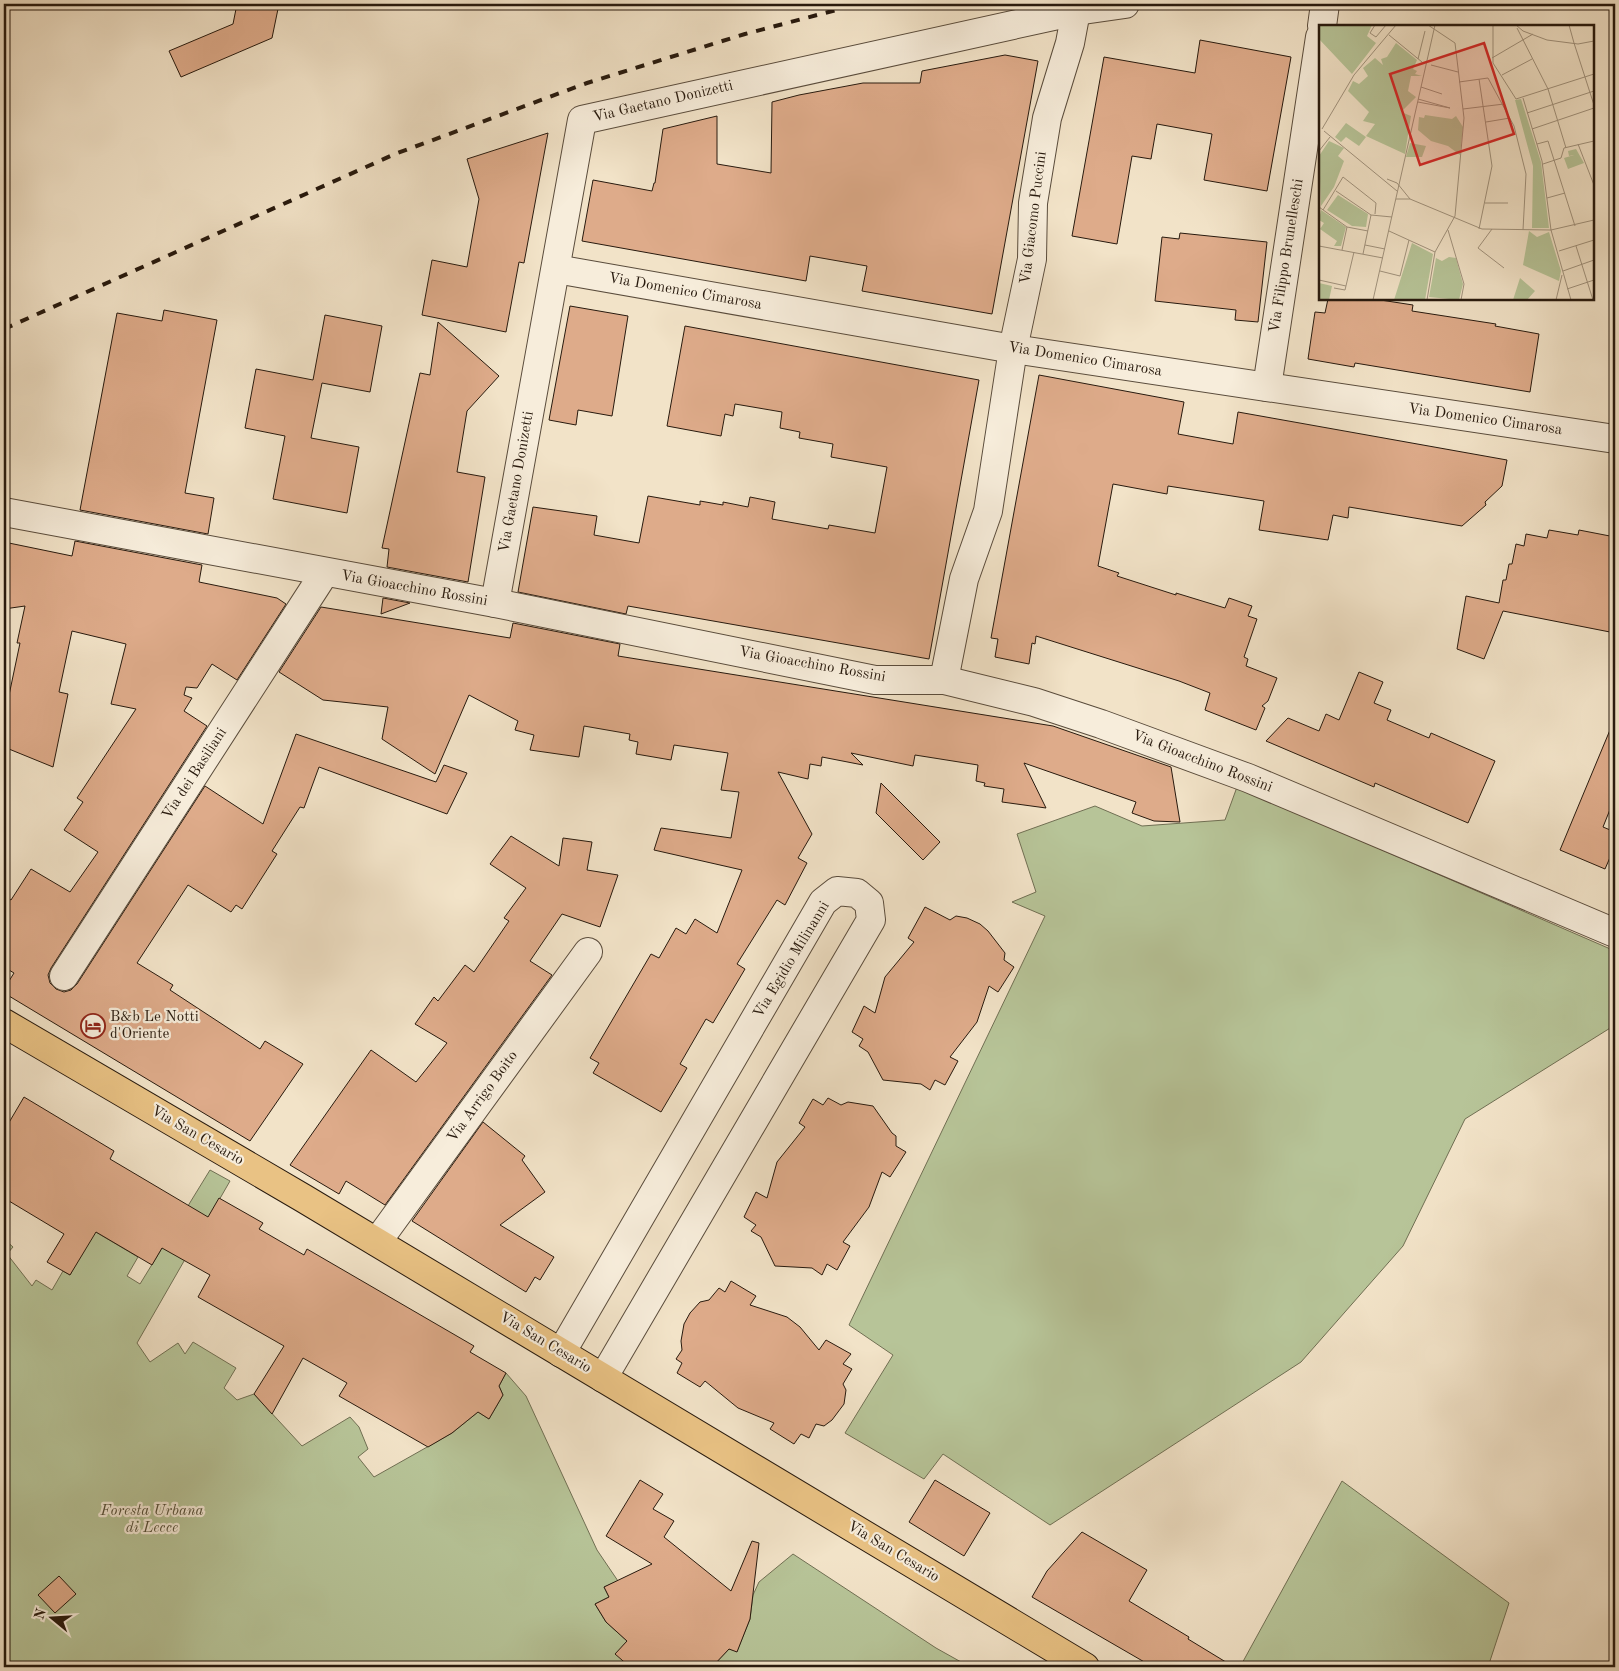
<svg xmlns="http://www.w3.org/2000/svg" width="1619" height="1671" font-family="'Old Standard TT',serif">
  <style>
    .green { fill: #b7c498; stroke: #706f53 }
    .building { fill: #deab8a; stroke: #281a0e }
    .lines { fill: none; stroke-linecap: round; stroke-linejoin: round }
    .minor-casing { stroke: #5a4c3c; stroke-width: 30 }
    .major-casing { stroke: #281a0e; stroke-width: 30 }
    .minor { stroke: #f7eddb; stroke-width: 28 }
    .major { stroke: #e9c284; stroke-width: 28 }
    .rail { stroke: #281a0e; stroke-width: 4; stroke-dasharray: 9 9; stroke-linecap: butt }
    .labels { text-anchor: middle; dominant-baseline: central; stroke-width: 4.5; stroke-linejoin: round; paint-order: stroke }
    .street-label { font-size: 15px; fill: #281a0e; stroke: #f7eddb }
    .poi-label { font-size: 15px; fill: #281a0e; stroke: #f7eddb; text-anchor: start }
    .park-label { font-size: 15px; font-style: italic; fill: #534d37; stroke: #f7eddb }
    .inset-road { fill: none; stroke: #a1937e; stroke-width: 1 }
    .view { fill: #d62828; fill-opacity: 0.15; stroke: #d62828; stroke-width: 2.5 }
    .inset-edge { fill: none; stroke: #281a0e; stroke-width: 2.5 }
  </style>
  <rect width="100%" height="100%" fill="#f2e3c8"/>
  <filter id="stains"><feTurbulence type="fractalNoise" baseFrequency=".004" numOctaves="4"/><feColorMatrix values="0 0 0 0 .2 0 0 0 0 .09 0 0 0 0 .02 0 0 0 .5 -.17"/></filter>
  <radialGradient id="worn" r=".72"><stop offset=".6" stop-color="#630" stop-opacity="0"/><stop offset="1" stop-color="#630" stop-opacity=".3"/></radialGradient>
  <g class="green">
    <path d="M1237 787 1615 951V1025L1465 1119 1403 1246 1301 1362 1050 1525 943 1454 924 1479 845 1433 893 1355 849 1325 1045 916 1012 902 1036 892 1017 834 1095 806 1142 826 1225 820Z"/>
    <path d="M210 1170 230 1181 137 1343 150 1362 178 1343 185 1354 193 1342 236 1368 224 1388 237 1400 254 1394 302 1446 350 1417 359 1427 368 1449 358 1457 374 1477 452 1433 478 1412 489 1419 503 1395 499 1386 506 1373 526 1396 597 1550 618 1581 604 1587 609 1597 595 1604 606 1622 627 1641 616 1654 630 1667H4V1239L13 1247 7 1254 32 1286 36 1280 52 1290 63 1271 70 1275 94 1231 138 1257 127 1276 140 1284Z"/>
    <path d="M1342 1481 1509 1603 1488 1667H1240Z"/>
    <path d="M793 1554 936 1648 970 1667H712L729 1649 737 1651 750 1619 753 1595 759 1582Z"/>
  </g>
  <g class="building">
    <path d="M237 4H279L272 38 181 77 169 51 233 24Z"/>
    <path d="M1200 40 1291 57 1267 191 1204 180 1212 134 1157 124 1151 159 1132 156 1117 244 1072 236 1104 57 1195 73Z"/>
    <path d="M1005 55 1038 61 992 314 862 291 867 266 810 256 806 281 582 241 593 180 652 191 654 183H655L663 129 717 116V164L771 173 772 102 799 95 863 83H920L922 71Z"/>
    <path d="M548 133 524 263 519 262 506 332 422 315 432 260 467 267 479 199 467 159Z"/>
    <path d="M1180 233 1267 242 1258 322 1235 320 1236 310 1155 301 1162 237 1179 239Z"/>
    <path d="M1328 299H1374L1413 305 1412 311 1496 324 1495 326 1539 334 1530 392 1355 363 1354 367 1308 359 1315 312 1325 313Z"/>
    <path d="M570 306 628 316 612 416 578 410 576 425 549 420Z"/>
    <path d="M164 310 217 320 185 493 214 498 208 534 80 510 117 313 162 321Z"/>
    <path d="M325 315 382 326 370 392 322 383 311 438 359 447 347 513 273 499 285 436 245 428 256 369 313 380Z"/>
    <path d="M438 322 499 376 467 411 457 472 485 477 468 582 387 567 389 549 382 548 420 373 430 375Z"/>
    <path d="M685 326 979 380 929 659 628 606 626 614 518 592 533 507 597 516 594 535 639 543 648 496 700 505V501L723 505V502L748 507 750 497 775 502 772 519 828 529 829 525 875 533 887 467 831 457 833 444 799 438 800 432 780 428 782 412 735 404 733 416 725 414 721 436 667 426Z"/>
    <path d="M1039 375 1184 402 1178 434 1233 444 1238 412 1507 460 1502 486 1485 502 1486 505 1462 526 1349 507 1348 518 1333 515 1328 540 1259 530 1264 501 1168 486 1167 494 1113 484 1098 566 1119 573 1117 576 1176 595V593L1225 608 1229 598 1252 606 1248 616 1257 619 1244 657 1248 659 1246 666 1277 678 1268 701 1262 706 1265 708 1256 730 1205 710 1210 693 1179 681 1036 636 1035 644 1032 643 1029 664 995 657 998 639 991 638Z"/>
    <path d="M1549 530 1578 535 1579 530 1615 537V633L1503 611 1484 659 1457 649 1466 596 1499 603 1503 580H1506L1509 564H1512L1516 544 1524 546 1526 534 1547 538Z"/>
    <path d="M75 541 202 565 199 582 277 598 286 604 237 680 212 664 197 688 186 687 184 695 192 698 184 711 207 726 51 968 48 975 50 983 56 989 64 992 71 990 77 984 205 786 263 824 296 734 436 782 444 765 467 773 447 814 319 767 304 808 300 807 272 851 277 854 242 909 236 905 231 912 188 885 137 963 173 985 170 990 260 1049 265 1041 303 1064 250 1141 4 993V989L14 973 4 967V896L11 900 31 869 70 892 98 852 64 830 83 802 77 798 136 709 111 704 126 644 72 631 59 692 68 694 53 767 4 747V719L20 643H17L25 606 4 609V542L72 556Z"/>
    <path d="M383 598 410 603 381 614Z"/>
    <path d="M321 607 510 638 513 623 620 644 618 656 1053 726 1171 767 1180 822 1154 821 1132 813 1136 802 1024 763 1046 808 1002 802 1004 789 984 786 985 783 976 781 978 765 915 755 913 766 851 753 863 765 822 757 821 766 810 764 808 779 778 772 812 834 798 858 807 863 785 905 777 900 737 964 745 969 713 1023 706 1019 680 1064 687 1068 661 1112 593 1073 599 1063 590 1058 651 954 659 958 676 928 686 934 695 919 717 933 742 870 654 850 661 828 731 838 739 792 721 790 728 753 674 745 671 760 636 754 638 742 629 740 630 734 584 726 579 757 530 750 534 735 515 730 518 721 469 695 435 774 382 739 388 707 323 700 279 672Z"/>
    <path d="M1359 672 1383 682 1374 703 1391 710 1387 720 1429 738 1431 733 1495 761 1468 823 1375 783 1374 787 1266 741 1288 718 1319 731 1326 714 1339 720Z"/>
    <path d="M1615 718V797L1603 827 1615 832V846L1605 869 1560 850Z"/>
    <path d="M881 783 940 842 923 860 876 813Z"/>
    <path d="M511 836 559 866 563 838 592 842 587 870 618 875 600 927 562 914 530 961 552 975 385 1205 346 1181 339 1194 290 1165 371 1050 416 1082 447 1043 415 1024 434 997 438 1001 465 965 474 972 509 921 504 918 526 888 490 864Z"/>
    <path d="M925 907 950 920 956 916 967 918 980 924 988 931 1005 953 1004 960 1014 967 998 992 989 986 977 1022 950 1057 958 1061 945 1085 935 1080 930 1090 921 1084 883 1080 868 1052 859 1046 863 1039 852 1032 864 1006 875 1013 885 977 914 942 908 938Z"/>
    <path d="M24 1097 114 1151 110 1159 208 1217 219 1198 263 1223 259 1229 304 1255 307 1249 474 1346 470 1352 506 1373 499 1386 503 1395 489 1419 478 1412 452 1433 428 1447 339 1396 347 1383 303 1358 272 1414 254 1394 284 1346 198 1297 210 1275 162 1248 152 1265 96 1232 70 1275 47 1262 64 1234 4 1198V1131Z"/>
    <path d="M828 1098 841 1105 848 1102 873 1106 892 1133 896 1136V1146L906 1152 890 1177 882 1172 869 1207 843 1242 850 1246 837 1270 827 1264 822 1275 812 1268 775 1266 761 1237 751 1231 756 1225 744 1217 756 1192 767 1198 777 1162 805 1127 799 1123 813 1099 823 1105Z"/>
    <path d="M483 1122 525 1156 522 1160 545 1192 500 1225 554 1257 540 1280 535 1277 526 1292 412 1221Z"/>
    <path d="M731 1281 756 1296 750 1305 787 1317 800 1327 819 1350 826 1340 851 1354 843 1364 852 1369 843 1384 846 1390 844 1404 832 1420 824 1426 816 1424 809 1438 801 1434 794 1444 770 1429 774 1423 738 1408 705 1381 700 1387 677 1373 682 1363 676 1359 682 1350 681 1341 684 1324 690 1313 700 1302 709 1300 719 1288 725 1292Z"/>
    <path d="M640 1480 663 1494 653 1509 674 1521 664 1537 731 1591 752 1541 759 1543 750 1619 737 1652 729 1649 712 1667H630L615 1654 627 1641 606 1622 595 1604 609 1597 604 1587 652 1564 606 1536Z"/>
    <path d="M935 1480 990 1513 964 1556 909 1522Z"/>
    <path d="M1082 1532 1147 1570 1129 1601 1189 1637 1188 1639 1234 1667H1153L1032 1597 1047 1571Z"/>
    <path d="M59 1576 76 1594 55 1613 38 1595Z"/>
  </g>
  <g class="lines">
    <defs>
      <g id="minor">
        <path d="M1322 26 1325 4"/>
        <path d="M556 269 1013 349 1615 439"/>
        <path d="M1267 387 1320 37"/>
        <path d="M4 512 495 603 875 680H944L1034 702 1101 724 1248 778 1615 933"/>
        <path d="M495 603 582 120 1076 11 1125 4"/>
        <path d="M944 680 964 579 988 511 1013 349 1032 259 1033 203 1047 118 1070 43 1076 11"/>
        <path d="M64 976 325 572"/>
        <path d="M377 1242 588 952"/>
        <path d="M561 1353 823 902 837 891 857 893 869 903 871 920 603 1378"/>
      </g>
      <path id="major" d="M4 1023 303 1198 1085 1667"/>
    </defs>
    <use href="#minor" class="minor-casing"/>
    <use href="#major" class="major-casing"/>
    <use href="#minor" class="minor"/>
    <use href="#major" class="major"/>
    <path class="rail" d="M4 329 395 154 587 83 745 34 859 4"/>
  </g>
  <defs>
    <symbol id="hotel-ring" viewBox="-11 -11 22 22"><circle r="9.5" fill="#f7eddb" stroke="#8f2418" stroke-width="1.5"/><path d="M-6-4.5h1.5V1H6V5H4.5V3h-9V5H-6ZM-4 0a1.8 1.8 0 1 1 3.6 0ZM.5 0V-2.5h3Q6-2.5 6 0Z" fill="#8f2418"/></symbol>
  </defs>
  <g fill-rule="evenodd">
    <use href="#hotel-ring" x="79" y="1012" width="28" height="28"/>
  </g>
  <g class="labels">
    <g class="street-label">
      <text transform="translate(663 102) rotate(-13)">Via Gaetano Donizetti</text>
      <text transform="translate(1034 218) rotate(-83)">Via Giacomo Puccini</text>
      <text transform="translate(1287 256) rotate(-81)">Via Filippo Brunelleschi</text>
      <text transform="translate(685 292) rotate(10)">Via Domenico Cimarosa</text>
      <text transform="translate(1085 360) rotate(9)">Via Domenico Cimarosa</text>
      <text transform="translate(1485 420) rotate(8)">Via Domenico Cimarosa</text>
      <text transform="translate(517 482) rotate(-80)">Via Gaetano Donizetti</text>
      <text transform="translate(414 589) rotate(10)">Via Gioacchino Rossini</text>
      <text transform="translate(812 665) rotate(10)">Via Gioacchino Rossini</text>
      <text transform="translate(1202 762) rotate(21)">Via Gioacchino Rossini</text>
      <text transform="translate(195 774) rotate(-57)">Via dei Basiliani</text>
      <text transform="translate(792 960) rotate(-59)">Via Egidio Milinanni</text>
      <text transform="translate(483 1097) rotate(-54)">Via Arrigo Boito</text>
      <text transform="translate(197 1136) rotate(30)">Via San Cesario</text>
      <text transform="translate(545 1343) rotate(31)">Via San Cesario</text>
      <text transform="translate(893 1552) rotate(31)">Via San Cesario</text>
    </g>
    <g class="poi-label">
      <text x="110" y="1017">B&amp;b Le Notti<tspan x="110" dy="17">d'Oriente</tspan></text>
    </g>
    <g class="park-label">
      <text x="152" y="1511">Foresta Urbana<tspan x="152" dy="17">di Lecce</tspan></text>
    </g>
  </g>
  <g transform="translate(1319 25)">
    <rect width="275" height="275" fill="#f2e3c8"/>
    <path d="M0 0H53L48 11 57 18 33 49 0 14ZM77 18 98 35 94 44 98 46 96 49 103 51H92L89 66 97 72 82 87 92 91 86 129 47 111 56 99 44 96 50 87 29 66 34 56 40 59 49 51 44 43 56 33 64 40 62 34 68 32ZM202 74 222 137 230 203H213L214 141 196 75ZM106 90 133 94 137 91 144 102 141 130 129 121 112 116 99 105 100 92 105 93ZM27 98 47 112 40 121 27 112 22 117 16 112ZM10 116 25 123 19 131 25 136 15 162 2 181 0 131ZM91 118 107 121 103 132H87ZM257 124 265 138 249 144 245 133 255 130 250 131 249 126ZM19 170 49 189 47 202 33 201 8 185ZM2 185 27 202 22 221H15L18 216 1 204 5 198 0 195ZM210 206 218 212 230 207 242 246 240 256 204 240ZM93 218 114 229 106 275H75ZM130 232 137 233 144 259 140 275 110 272 117 233 123 236ZM201 253 216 266 208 275H194ZM0 258 13 261 10 275 0 274Z" fill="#b7c498"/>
    <path class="inset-road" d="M56 0 51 8 57 12 67 0M174 0V38L197 74 275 49M197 0 204 6 228 15 259 19 275 16M250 0 255 18M198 3 229 64 247 123M70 10 103 37M255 18 275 80M173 33 214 9M99 34 106 6M112 40 139 47M183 50 213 34M140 57 169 53 195 101 207 149 204 205M102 62 123 69M204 73 223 136 232 205 252 275M99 77 131 83 99 74M144 84 185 79M208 88 275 66M167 97 191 93M3 104 35 50 77 0M213 104 275 83M5 106 78 166M218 119 229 116 256 201M259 119 275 160M0 126 11 112M224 139 242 133 245 123 275 116M68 154 78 158 91 174M17 166 52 190 73 192M228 173 246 168M77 174H91L163 204 232 205 275 195M166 178H189M0 182 28 202 49 206M4 185 24 152 57 178 56 189M160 204 173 141 160 54M173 204 159 223 185 243M129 205 145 259 142 275M70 206 116 227M46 220 66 224M0 221 64 233M257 221 274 275M23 225 28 202M240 226 275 215M44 229 52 190M61 246 81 251 90 215M244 246 275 235M0 255 27 261M15 263 26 265 35 227M248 264 275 255M54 275 116 0M108 275 116 227 136 191 145 93 136 18 109 0M237 275 243 250"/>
    <path class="view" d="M165 18 195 109 101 140 71 49Z"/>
    <rect width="275" height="275" class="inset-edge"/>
  </g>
  <rect width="1619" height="1671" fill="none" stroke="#f2e3c8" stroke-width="20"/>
  <rect x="5" y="5" width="1609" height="1661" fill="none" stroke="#281a0e" stroke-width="2.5"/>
  <rect x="10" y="10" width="1599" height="1651" fill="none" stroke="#281a0e"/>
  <g transform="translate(52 1618) rotate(288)" stroke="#f7eddb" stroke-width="4" paint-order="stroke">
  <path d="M0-4L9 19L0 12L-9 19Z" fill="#281a0e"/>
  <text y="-8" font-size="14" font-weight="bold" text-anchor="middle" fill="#281a0e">N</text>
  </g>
  <rect width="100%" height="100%" filter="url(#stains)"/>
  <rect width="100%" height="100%" fill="url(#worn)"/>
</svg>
